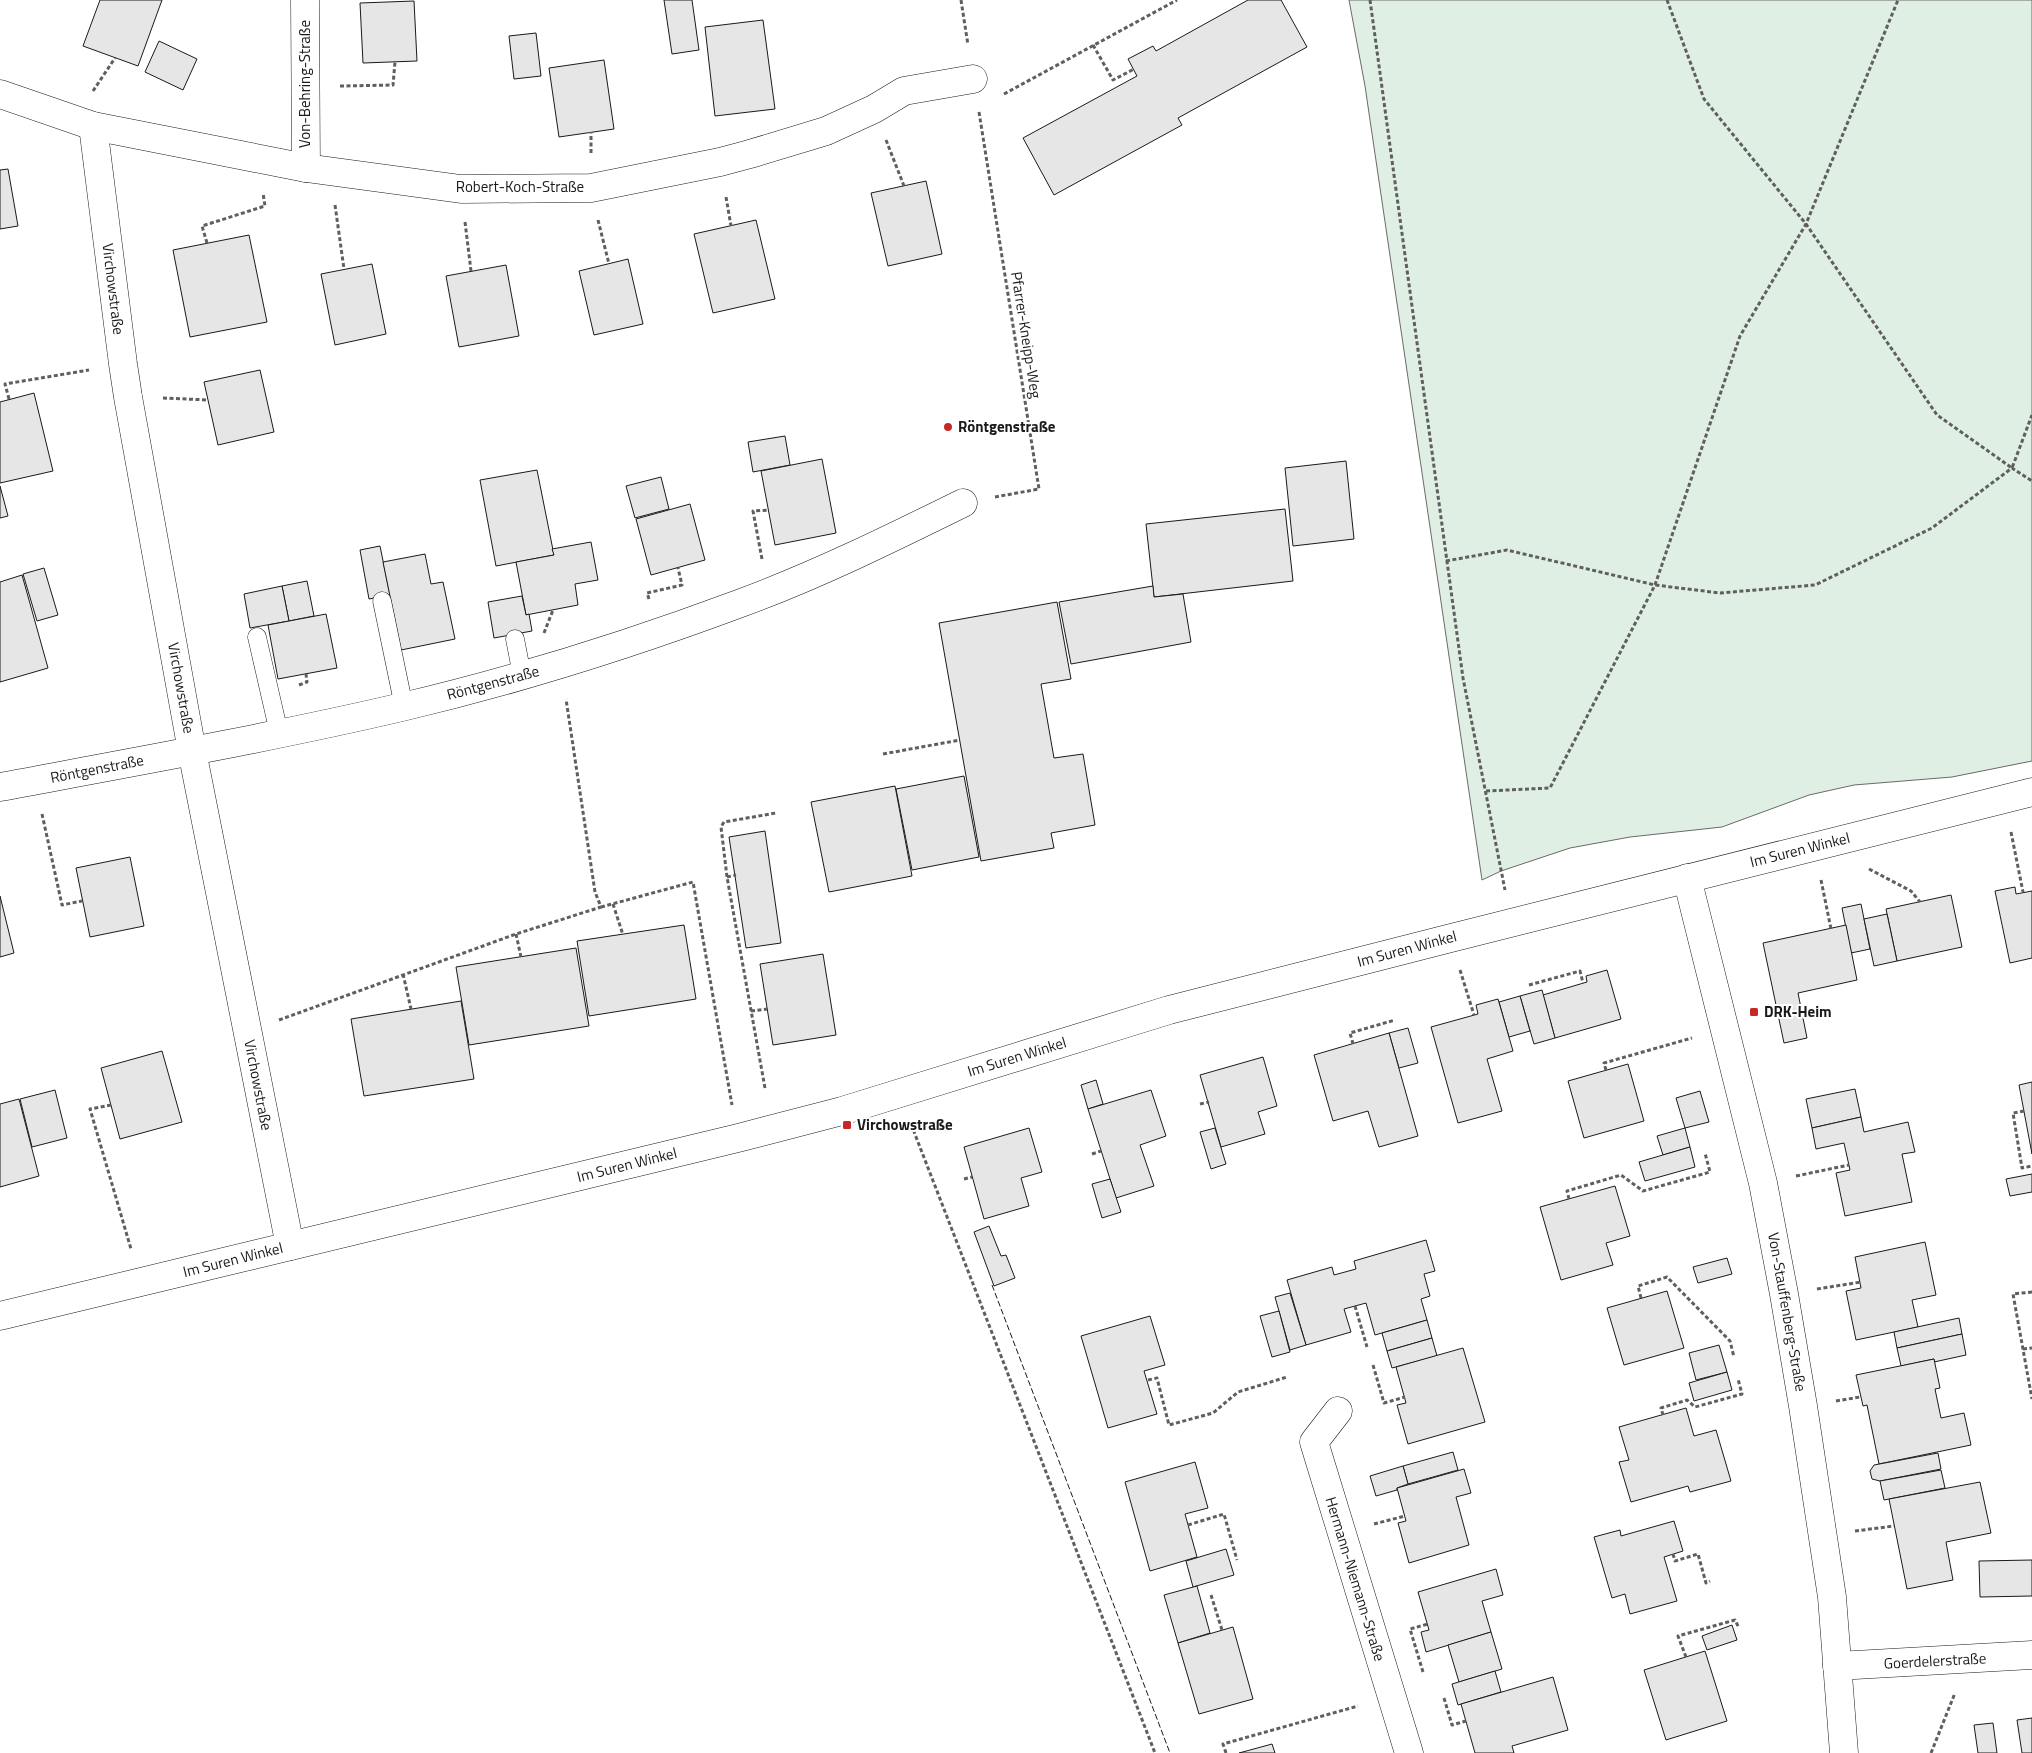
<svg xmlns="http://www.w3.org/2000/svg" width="2032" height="1753" viewBox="0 0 2032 1753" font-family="'Titillium Web',sans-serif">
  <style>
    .green { fill: #e0efe3; stroke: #6a6a6a }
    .building { fill: #e6e6e6; stroke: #1a1a1a }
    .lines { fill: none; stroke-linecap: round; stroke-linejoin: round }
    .service-casing { stroke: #1a1a1a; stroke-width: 19 }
    .minor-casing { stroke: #1a1a1a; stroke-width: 29 }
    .path { stroke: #5f5f5f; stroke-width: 3; stroke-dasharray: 4 2.5; stroke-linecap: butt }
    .service { stroke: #fff; stroke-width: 18 }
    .minor { stroke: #fff; stroke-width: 28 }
    .fence { stroke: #1a1a1a; stroke-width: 1; stroke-dasharray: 6 2.5; stroke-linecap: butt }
    .poi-dot { fill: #c62828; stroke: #fff; stroke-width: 2 }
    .labels { text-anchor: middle; stroke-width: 4; stroke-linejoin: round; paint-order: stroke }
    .street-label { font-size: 15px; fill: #1a1a1a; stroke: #fff }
    .poi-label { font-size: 15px; font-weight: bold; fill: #1a1a1a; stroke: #fff; text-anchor: start }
  </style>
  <rect width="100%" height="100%" fill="#fff"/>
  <path class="green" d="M1349,0H2032V761L1952,777L1854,785L1809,795L1722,827L1630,837L1570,848L1501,871L1482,880L1365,86Z"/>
  <g class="building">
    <path d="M100,0H162L138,66L83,46Z"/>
    <path d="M664,0H692L699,50L672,54Z"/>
    <path d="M1248,0H1281L1307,47L1178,118L1182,125L1054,195L1023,138L1137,76L1128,59L1153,46L1156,51Z"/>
    <path d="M414,1L417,61L363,63L360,3Z"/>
    <path d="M763,20L775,109L715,116L705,27Z"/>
    <path d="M536,33L541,76L514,79L509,36Z"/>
    <path d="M159,41L197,59L183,90L145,72Z"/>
    <path d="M604,60L614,129L559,137L549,68Z"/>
    <path d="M8,169L18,226L0,229V170Z"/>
    <path d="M926,181L942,254L888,266L871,193Z"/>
    <path d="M756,220L775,299L713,313L694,234Z"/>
    <path d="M249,235L267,322L190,337L173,250Z"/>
    <path d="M628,259L643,324L594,335L579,271Z"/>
    <path d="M372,264L386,334L335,345L321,274Z"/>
    <path d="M506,265L519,336L459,347L446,276Z"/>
    <path d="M260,370L274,432L218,445L204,382Z"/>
    <path d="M34,393L53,471L0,483V402Z"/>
    <path d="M785,436L790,465L753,472L748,442Z"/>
    <path d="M822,459L836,533L775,545L761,471Z"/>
    <path d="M1346,461L1354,539L1293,546L1285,468Z"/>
    <path d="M537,470L554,555L496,566L480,480Z"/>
    <path d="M661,477L669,509L635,518L626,486Z"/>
    <path d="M0,486L8,516L0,518Z"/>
    <path d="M690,504L705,560L651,575L636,519Z"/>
    <path d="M1285,509L1293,581L1154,597L1146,524Z"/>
    <path d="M591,542L598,580L575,584L578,605L526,615L516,562L554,555L552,549Z"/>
    <path d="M380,546L390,595L369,599L360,550Z"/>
    <path d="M425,554L431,584L443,582L455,639L401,650L383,562Z"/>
    <path d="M44,568L58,615L37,621L23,574Z"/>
    <path d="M22,575L48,668L0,682V582Z"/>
    <path d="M307,581L314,616L289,621L282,586Z"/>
    <path d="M282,586L289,621L250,628L244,594Z"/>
    <path d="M1153,586L1154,597L1183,594L1191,642L1071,664L1059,602Z"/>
    <path d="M522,596L526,615L529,614L532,631L494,638L488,602Z"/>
    <path d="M1057,602L1071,679L1041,684L1054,758L1083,754L1095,825L1051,833L1054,848L981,861L939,623Z"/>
    <path d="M326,614L337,668L278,679L268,625Z"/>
    <path d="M964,776L979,857L912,870L896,789Z"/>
    <path d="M895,786L912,876L829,892L811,802Z"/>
    <path d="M765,831L781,943L746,948L729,837Z"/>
    <path d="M130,857L144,926L90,937L76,868Z"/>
    <path d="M2015,887L2016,894L2032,891V958L2010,963L1995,891Z"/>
    <path d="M1951,895L1962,947L1897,961L1886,909Z"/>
    <path d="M0,896L14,953L0,957Z"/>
    <path d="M1861,904L1870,949L1851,953L1842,908Z"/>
    <path d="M1887,914L1897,961L1874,966L1864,919Z"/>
    <path d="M684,925L696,999L589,1016L577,941Z"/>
    <path d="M1846,925L1857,980L1798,993L1807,1038L1784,1043L1763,943Z"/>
    <path d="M576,948L589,1026L469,1045L456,967Z"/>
    <path d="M823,954L836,1035L773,1045L760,964Z"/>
    <path d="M1607,970L1621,1019L1555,1038L1543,995L1587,982L1586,976Z"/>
    <path d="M1542,990L1555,1038L1534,1044L1520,996Z"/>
    <path d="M1520,996L1530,1031L1509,1037L1499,1002Z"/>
    <path d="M1498,999L1513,1051L1487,1059L1502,1111L1458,1123L1431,1027L1478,1014L1476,1005Z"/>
    <path d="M461,1001L474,1079L364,1096L351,1019Z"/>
    <path d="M1408,1028L1418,1063L1399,1068L1389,1033Z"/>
    <path d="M1389,1033L1418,1136L1379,1147L1368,1111L1333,1121L1314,1055Z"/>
    <path d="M162,1051L182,1122L120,1139L101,1068Z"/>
    <path d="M1263,1057L1277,1106L1258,1112L1265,1134L1221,1147L1200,1075Z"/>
    <path d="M1628,1064L1644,1121L1584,1138L1568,1081Z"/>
    <path d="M1096,1080L1103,1104L1088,1109L1081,1085Z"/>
    <path d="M2032,1082V1154L2019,1085Z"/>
    <path d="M1855,1089L1861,1117L1812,1128L1806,1099Z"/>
    <path d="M55,1090L67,1138L32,1147L20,1099Z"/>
    <path d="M1151,1090L1166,1136L1140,1145L1154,1186L1116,1198L1088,1109Z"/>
    <path d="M1700,1091L1709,1122L1685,1128L1676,1098Z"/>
    <path d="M19,1099L39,1176L0,1187V1104Z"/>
    <path d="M1861,1117L1864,1132L1908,1122L1915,1152L1902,1154L1912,1202L1845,1216L1836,1173L1850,1170L1844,1143L1816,1149L1812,1128Z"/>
    <path d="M1029,1128L1042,1172L1021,1178L1029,1206L984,1219L964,1147Z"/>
    <path d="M1215,1128L1226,1164L1211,1169L1200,1132Z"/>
    <path d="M1685,1128L1690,1147L1663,1155L1657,1136Z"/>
    <path d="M1690,1147L1695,1167L1645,1181L1639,1162Z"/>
    <path d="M2032,1174V1192L2010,1196L2006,1179Z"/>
    <path d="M1110,1179L1121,1212L1102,1218L1092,1184Z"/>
    <path d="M1615,1186L1630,1236L1606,1243L1613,1265L1561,1280L1540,1207Z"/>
    <path d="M989,1226L1001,1256L1006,1255L1015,1278L994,1286L974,1232Z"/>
    <path d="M1426,1240L1435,1271L1424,1274L1430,1296L1421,1299L1427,1320L1375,1335L1366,1303L1344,1309L1351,1332L1306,1345L1287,1280L1332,1267L1334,1275L1356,1269L1354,1261Z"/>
    <path d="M1925,1242L1936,1295L1912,1300L1918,1327L1856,1340L1846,1291L1861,1288L1855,1257Z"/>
    <path d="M1727,1258L1732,1274L1698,1283L1693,1267Z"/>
    <path d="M1667,1291L1684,1348L1624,1365L1607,1308Z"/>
    <path d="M1290,1293L1306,1345L1290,1350L1275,1297Z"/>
    <path d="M1279,1311L1290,1352L1272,1357L1260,1316Z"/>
    <path d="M1150,1316L1165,1365L1144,1371L1157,1414L1108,1428L1081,1336Z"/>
    <path d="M1959,1318L1962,1334L1897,1348L1894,1332Z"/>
    <path d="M1427,1320L1432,1338L1387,1351L1382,1333Z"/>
    <path d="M1962,1334L1966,1355L1934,1362V1359L1901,1366L1897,1348Z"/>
    <path d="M1432,1338L1437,1356L1392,1368L1387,1351Z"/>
    <path d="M1719,1345L1727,1372L1696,1380L1689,1353Z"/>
    <path d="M1463,1348L1485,1422L1408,1444L1397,1405L1406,1403L1396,1367Z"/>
    <path d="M1934,1359L1940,1388L1935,1389L1941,1418L1964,1413L1971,1445L1879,1464L1867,1405L1863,1406L1856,1375Z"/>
    <path d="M1727,1372L1732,1390L1694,1401L1689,1383Z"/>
    <path d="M1686,1408L1694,1436L1716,1430L1731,1481L1690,1492L1688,1486L1631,1502L1619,1462L1629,1460L1619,1427Z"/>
    <path d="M1453,1452L1458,1470L1408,1484L1403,1466Z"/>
    <path d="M1938,1453L1941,1469L1880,1481L1872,1479L1870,1471L1874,1465Z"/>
    <path d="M1195,1462L1208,1508L1185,1514L1197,1557L1150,1571L1125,1482Z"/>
    <path d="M1403,1466L1408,1484L1397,1488V1490L1376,1496L1370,1476Z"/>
    <path d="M1464,1469L1471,1493L1456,1497L1469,1545L1409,1563L1398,1523L1406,1521L1397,1488Z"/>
    <path d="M1941,1470L1945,1488L1884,1500L1880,1481Z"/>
    <path d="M1980,1482L1991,1533L1946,1542L1953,1580L1907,1589L1889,1499Z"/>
    <path d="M1674,1521L1683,1551L1664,1557L1677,1601L1630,1614L1625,1594L1612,1598L1594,1537L1620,1530L1621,1536Z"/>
    <path d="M1226,1549L1234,1575L1193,1587L1186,1561Z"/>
    <path d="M2032,1560V1596L1980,1597L1979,1561Z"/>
    <path d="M1496,1569L1503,1595L1482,1601L1491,1632L1426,1652L1421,1632L1429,1630L1418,1592Z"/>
    <path d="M1197,1586L1210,1633L1178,1643L1164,1595Z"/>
    <path d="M1732,1625L1737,1640L1707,1650L1702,1636Z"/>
    <path d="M1233,1627L1253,1699L1199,1714L1178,1643Z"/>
    <path d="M1491,1632L1502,1669L1459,1682L1448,1645Z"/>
    <path d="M1705,1651L1727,1721L1666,1740L1644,1670Z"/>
    <path d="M1495,1671L1501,1692L1458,1705L1452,1684Z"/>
    <path d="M1553,1677L1568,1730L1512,1746L1514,1753H1475L1461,1704Z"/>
    <path d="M2032,1718V1753H2022L2017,1720Z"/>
    <path d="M1993,1723L1997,1753H1978L1974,1725Z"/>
    <path d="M1272,1744L1275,1753H1239Z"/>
  </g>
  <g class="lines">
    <g class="service-casing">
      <g id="service">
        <path d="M382,601L404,707"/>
        <path d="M257,637L279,733"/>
        <path d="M515,639L522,675"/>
      </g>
    </g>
    <g class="minor-casing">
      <g id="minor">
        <path d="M305,0L306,168"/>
        <path d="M0,94L93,126L306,168L461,189L591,188L720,162L750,154L826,131L874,109L904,91L973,79"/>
        <path d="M93,126L123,364L128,397L192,751L290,1246"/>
        <path d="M0,787C134,762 269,738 402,707C517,680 631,644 741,603C817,575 890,539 963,503"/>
        <path d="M1687,878L1763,1183L1784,1294L1803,1406L1832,1597L1844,1753"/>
        <path d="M0,1316L738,1138L842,1111L1169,1010L1451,938L2032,792"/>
        <path d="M1338,1411L1314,1442L1409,1753"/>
        <path d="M1837,1666L2032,1655"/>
      </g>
    </g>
    <g class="path">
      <path d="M961,0L968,45"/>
      <path d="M1370,0L1463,678L1505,890"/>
      <path d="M1667,0L1704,99L1806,224L1937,415L2012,468L2032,415"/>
      <path d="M1093,45L1113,80L1134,69"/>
      <path d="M340,86L393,85L395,62"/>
      <path d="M93,91L115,58"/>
      <path d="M1004,94L1177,0"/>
      <path d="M979,112L1039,489L995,497"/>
      <path d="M886,140L904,186"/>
      <path d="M591,153V132"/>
      <path d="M726,197L731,226"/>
      <path d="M335,205L344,269"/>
      <path d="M598,220L609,264"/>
      <path d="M465,222L471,271"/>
      <path d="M207,243L202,226L265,206L263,193"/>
      <path d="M163,398L208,400"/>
      <path d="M9,399L5,384L89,370"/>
      <path d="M762,559L753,511L769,510"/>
      <path d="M1446,561L1507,550L1655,585L1720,593L1815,585L1932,528L2012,468L2032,481"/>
      <path d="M649,599L647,593L682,585L678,568"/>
      <path d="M544,633L553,610"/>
      <path d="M299,685L307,682L306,674"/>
      <path d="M883,754L960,740"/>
      <path d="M1486,791L1550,788L1655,585L1740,336L1806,224L1898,0"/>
      <path d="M42,814L62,905L82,901"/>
      <path d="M2011,832L2023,892"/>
      <path d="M1869,869L1911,891L1920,902"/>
      <path d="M727,877L736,875"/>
      <path d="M1821,880L1831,929"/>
      <path d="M613,904L623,935"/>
      <path d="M601,907L693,882L732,1105"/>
      <path d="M516,934L521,957"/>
      <path d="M1460,970L1474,1015"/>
      <path d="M403,974L411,1009"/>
      <path d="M1529,985L1580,971L1583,983"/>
      <path d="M751,1011L767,1009"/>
      <path d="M279,1020L516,934L601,907L595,892L566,699"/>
      <path d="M1353,1044L1350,1033L1395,1020"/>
      <path d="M1606,1070L1604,1063L1692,1038"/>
      <path d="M765,1088L727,877L721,827L724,822L776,813"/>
      <path d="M1200,1104L1209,1102"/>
      <path d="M111,1105L90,1109L131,1249"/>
      <path d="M2024,1111L2013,1113L2022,1168L2032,1166"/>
      <path d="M911,1124L1155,1753"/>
      <path d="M1092,1154L1101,1151"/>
      <path d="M1796,1176L1849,1165"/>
      <path d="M964,1179L972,1177"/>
      <path d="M1569,1199L1567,1191L1621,1175L1643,1191L1710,1172L1705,1153"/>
      <path d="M1817,1289L1861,1282"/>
      <path d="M2032,1292L2013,1294L2032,1399"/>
      <path d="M1641,1298L1638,1286L1667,1277L1730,1341L1734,1357"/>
      <path d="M1355,1306L1367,1347"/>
      <path d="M2023,1349L2032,1348"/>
      <path d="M1373,1365L1384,1403L1405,1397"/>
      <path d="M1148,1380L1157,1378L1169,1425L1213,1413L1238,1392L1287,1377"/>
      <path d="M1836,1401L1860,1397"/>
      <path d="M1663,1415L1661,1408L1687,1400L1695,1407L1742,1394L1738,1379"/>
      <path d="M1374,1524L1405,1516"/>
      <path d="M1188,1525L1224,1514L1237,1560"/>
      <path d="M1855,1531L1894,1526"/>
      <path d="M1673,1554L1675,1561L1698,1554L1706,1583L1710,1581"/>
      <path d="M1211,1595L1222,1630"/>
      <path d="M1686,1657L1678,1636L1735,1620L1739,1628"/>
      <path d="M1423,1672L1410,1629L1428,1624"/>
      <path d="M1444,1698L1452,1725L1466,1721"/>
      <path d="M1226,1753L1223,1744L1358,1706"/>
      <path d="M1931,1753L1955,1693"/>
    </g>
    <use href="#service" class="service"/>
    <use href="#minor" class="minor"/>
    <path class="fence" d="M992,1285L1170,1753"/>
  </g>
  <g class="poi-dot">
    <circle cx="948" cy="427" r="5"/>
    <rect x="1749" y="1007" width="10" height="10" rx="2.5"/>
    <rect x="842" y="1120" width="10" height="10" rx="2.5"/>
  </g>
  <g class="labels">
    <g class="street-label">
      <text transform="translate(305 84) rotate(-90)" y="5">Von-Behring-Straße</text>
      <text x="520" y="192">Robert-Koch-Straße</text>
      <text transform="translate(113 289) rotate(83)" y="5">Virchowstraße</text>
      <text transform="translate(1026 335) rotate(81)" y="5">Pfarrer-Kneipp-Weg</text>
      <text transform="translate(493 683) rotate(-15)" y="5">Röntgenstraße</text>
      <text transform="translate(181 688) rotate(80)" y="5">Virchowstraße</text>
      <text transform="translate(97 769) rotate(-11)" y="5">Röntgenstraße</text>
      <text transform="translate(1800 850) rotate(-14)" y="5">Im Suren Winkel</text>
      <text transform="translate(1407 949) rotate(-15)" y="5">Im Suren Winkel</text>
      <text transform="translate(1017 1057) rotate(-17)" y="5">Im Suren Winkel</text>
      <text transform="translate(258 1085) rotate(79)" y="5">Virchowstraße</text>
      <text transform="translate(627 1165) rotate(-14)" y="5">Im Suren Winkel</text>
      <text transform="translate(233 1260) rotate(-14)" y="5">Im Suren Winkel</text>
      <text transform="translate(1787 1312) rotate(80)" y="5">Von-Stauffenberg-Straße</text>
      <text transform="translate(1355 1579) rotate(73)" y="5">Hermann-Niemann-Straße</text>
      <text transform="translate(1935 1661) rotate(-3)" y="5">Goerdelerstraße</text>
    </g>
    <g class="poi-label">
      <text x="958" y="432">Röntgenstraße</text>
      <text x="1764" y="1017">DRK-Heim</text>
      <text x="857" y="1130">Virchowstraße</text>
    </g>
  </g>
</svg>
